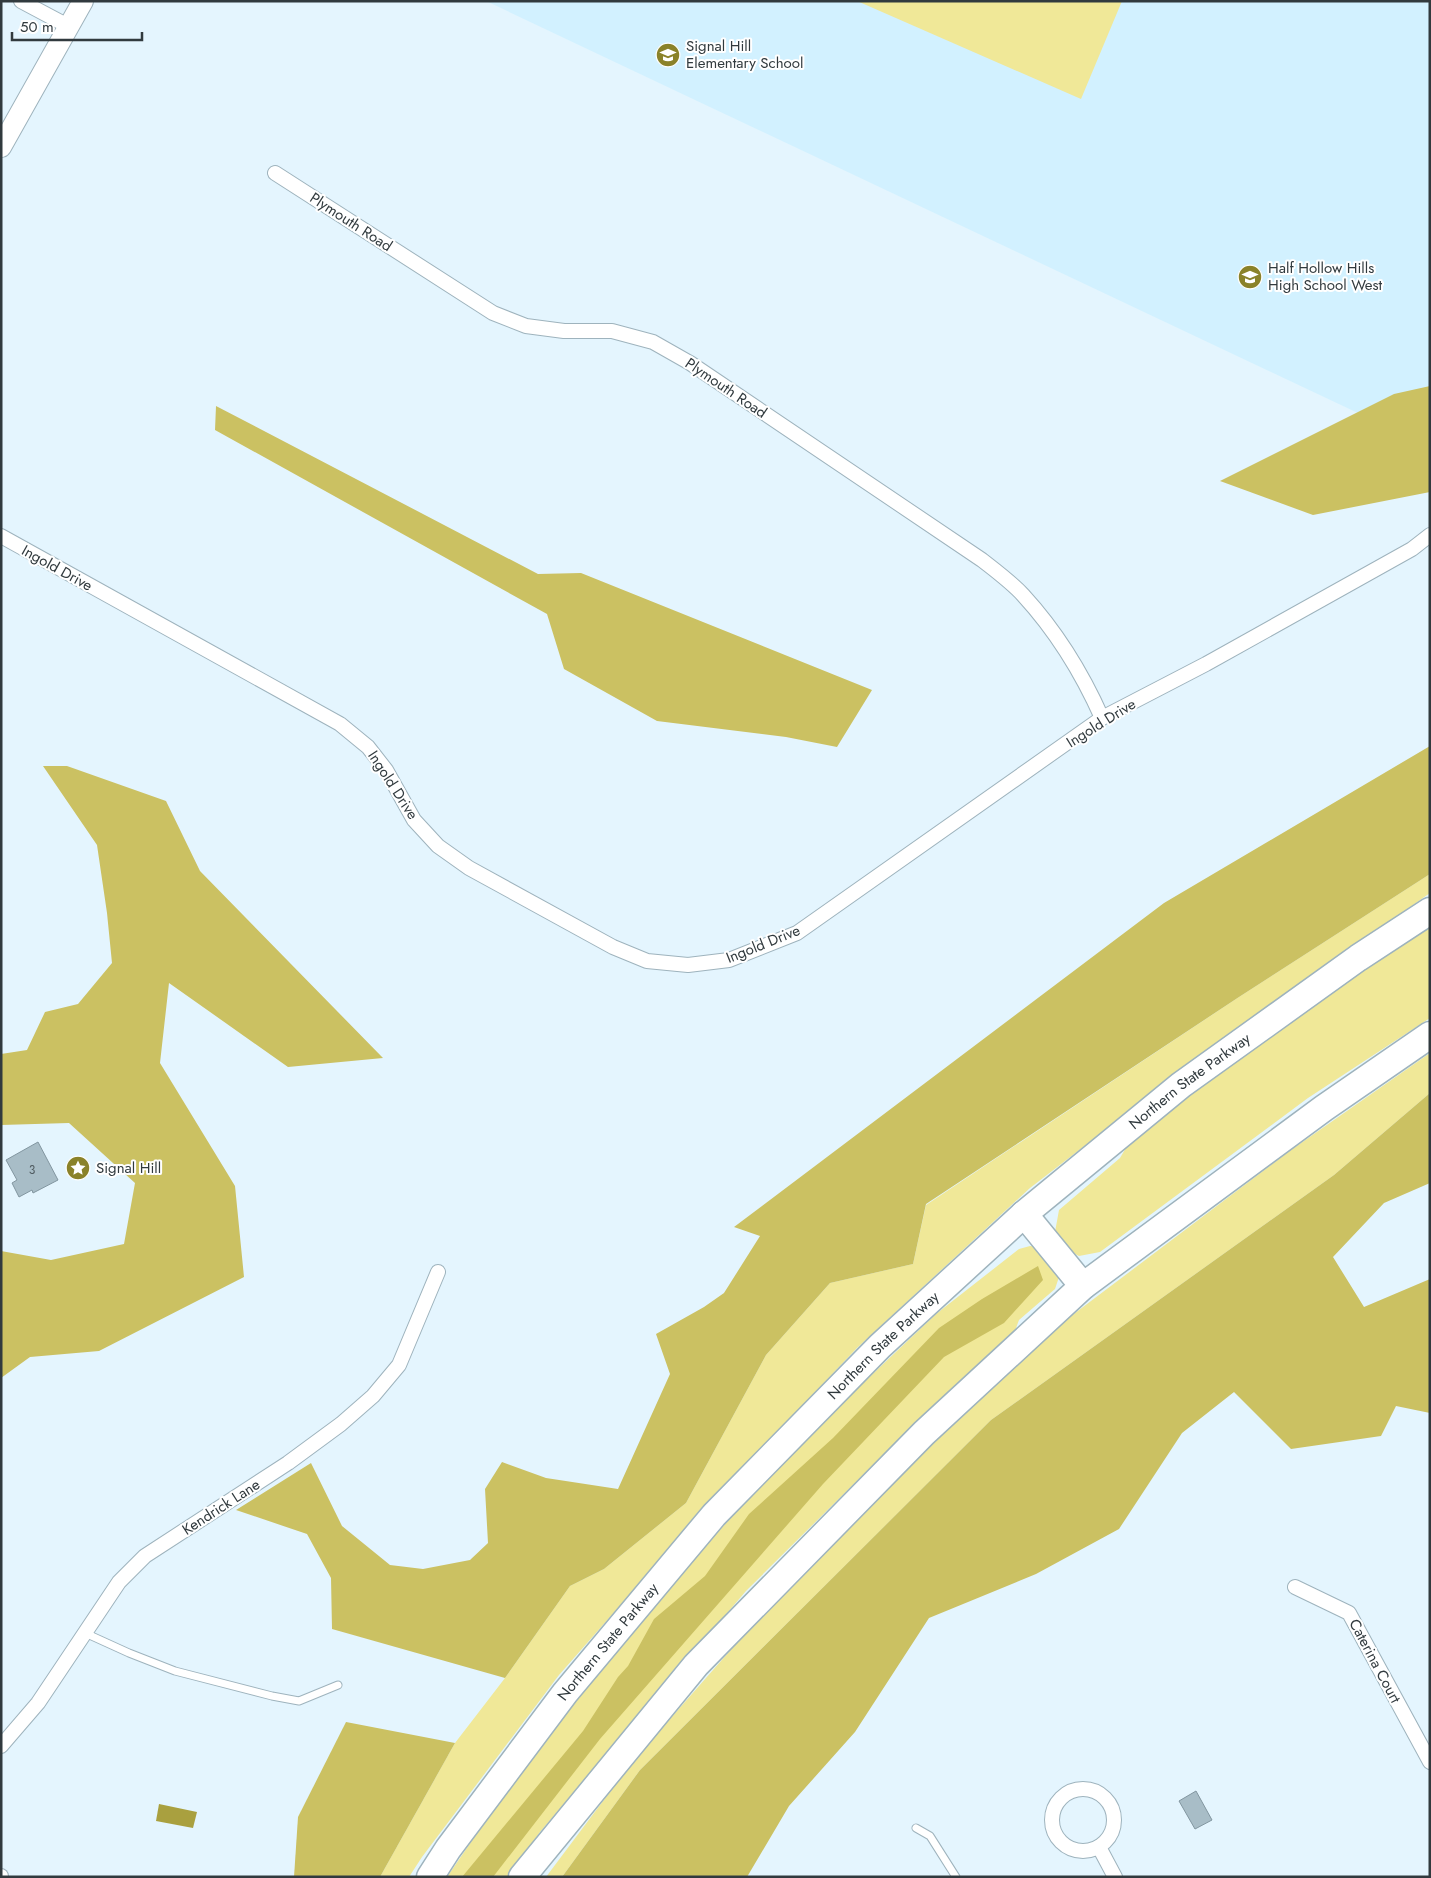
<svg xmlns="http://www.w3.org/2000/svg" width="1431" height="1878" viewBox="0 0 1431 1878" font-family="Jost,sans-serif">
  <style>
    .built { fill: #d2f1ff }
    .green { fill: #f0e898 }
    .forest { fill: #cbc162 }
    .water { fill: #a9a03f }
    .building { fill: #a8bdc7; stroke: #8296a0 }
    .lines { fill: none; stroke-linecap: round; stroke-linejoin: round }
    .lane-casing { stroke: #9eb3bd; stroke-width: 9 }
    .street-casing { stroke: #9eb3bd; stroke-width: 16 }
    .secondary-casing { stroke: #9eb3bd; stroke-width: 22 }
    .highway-casing { stroke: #9eb3bd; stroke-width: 29 }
    .lane { stroke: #fff; stroke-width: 7 }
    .street { stroke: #fff; stroke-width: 14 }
    .secondary { stroke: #fff; stroke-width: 20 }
    .highway { stroke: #fff; stroke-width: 26 }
    .labels { text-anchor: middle; stroke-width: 4; stroke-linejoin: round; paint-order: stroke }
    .number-label { font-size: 12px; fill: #4f5b60 }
    .poi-label { font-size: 15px; fill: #313a3e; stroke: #fff; text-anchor: start }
    .street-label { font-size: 15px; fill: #313a3e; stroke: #fff }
  </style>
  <rect width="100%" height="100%" fill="#e4f5fe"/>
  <path class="built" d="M486,1H1430V447L712,108Z"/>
  <g class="green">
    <path d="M857,1H1122L1081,99Z"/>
    <path d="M1430,874V893L1227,1036L1030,1188L857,1348L712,1501L559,1675L422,1857L409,1877H380L455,1743L505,1678L570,1586L604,1569L686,1503L766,1355L830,1283L913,1264L926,1205L1239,997Z"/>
    <path d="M1430,926V1018L1308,1098L1100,1252L1079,1256L1063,1248L1055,1232L1059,1210L1120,1158L1134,1134L1333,983Z"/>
    <path d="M1430,1053V1093L1334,1175L991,1420L640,1770L562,1877H546L633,1761L807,1563L1038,1341L1291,1150Z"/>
    <path d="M1030,1246L1041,1247L1059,1277L1055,1289L1019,1320L1013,1336L884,1454L746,1591L540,1832L509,1877H447L525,1763L673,1582L787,1455L936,1314L1019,1249Z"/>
  </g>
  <g class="forest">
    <path d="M1430,386V492L1313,515L1220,481L1394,394Z"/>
    <path d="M216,406L538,574L581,573L872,690L837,747L786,737L657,721L564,669L547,614L215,430Z"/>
    <path d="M1430,746V874L1239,997L926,1204L913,1264L830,1283L766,1355L686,1503L604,1569L570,1586L505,1678L332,1629L331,1578L307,1534L236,1510L311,1463L342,1526L390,1565L423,1569L470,1560L488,1543L485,1489L502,1462L546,1478L618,1489L670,1374L656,1334L704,1307L724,1293L760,1236L734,1227L1164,903Z"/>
    <path d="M43,766H67L166,801L200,871L383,1058L288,1067L169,983L160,1063L235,1186L244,1277L99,1351L30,1357L1,1378V1251L51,1260L124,1244L135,1183L69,1123L1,1125V1054L27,1050L45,1012L78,1004L112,963L107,913L97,845Z"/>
    <path d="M1430,1093V1183L1384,1203L1333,1257L1364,1307L1430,1279V1413L1396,1406L1381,1436L1291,1449L1234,1392L1182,1433L1119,1529L1036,1574L929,1618L855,1732L789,1806L747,1877H562L640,1770L991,1420L1334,1175Z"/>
    <path d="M1038,1266L1043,1280L1004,1323L944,1357L823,1484L600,1739L493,1877H462L583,1731L618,1677L628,1666L654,1619L705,1576L749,1514L833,1438L939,1328L982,1299Z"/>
    <path d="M346,1722L455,1743L380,1877H294L298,1817Z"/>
  </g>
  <path class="water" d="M159,1804L197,1812L193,1828L156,1821Z"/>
  <g class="building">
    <path d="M38,1142L58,1180L33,1193L32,1190L19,1197L12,1183L17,1180L6,1160Z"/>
    <path d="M1196,1791L1212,1820L1195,1829L1179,1801Z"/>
  </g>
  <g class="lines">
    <g class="lane-casing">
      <g id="lane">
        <path d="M85,1633L129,1653L175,1671L272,1696L299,1701L338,1685"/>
        <path d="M916,1828L930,1836L956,1877"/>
      </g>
    </g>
    <g class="street-casing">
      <g id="street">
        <path d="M21,1L68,26"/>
        <path d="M275,173L493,313L526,326L564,331H612L653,342L690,363L982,560C996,571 1011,582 1023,595C1057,632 1082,673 1102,718"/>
        <path d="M1,536L340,724L368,747L386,770L414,820L438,846L469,868L613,947L647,961L688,965L729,960L797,933L1102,718L1206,664L1412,549L1430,535"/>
        <path d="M1295,1587L1349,1613L1430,1762"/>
        <path d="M1,1746L38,1703L119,1582L145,1556L288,1463L341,1424L373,1396L399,1365L438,1272"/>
        <circle cx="1083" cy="1820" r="31"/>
        <path d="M1099,1847L1115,1877"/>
        <path d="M1,1876V1877"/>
      </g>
    </g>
    <g class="secondary-casing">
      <path id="secondary" d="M1,147L83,1"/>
    </g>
    <g class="highway-casing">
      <g id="highway">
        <path d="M1024,1214L1083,1286"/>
        <path id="s1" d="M430,1877L448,1849L565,1693L714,1515L880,1346L1024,1214L1181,1085L1358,958L1430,911"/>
        <path d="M522,1877L696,1665L924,1433L1083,1286L1324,1108L1430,1035"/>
      </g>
    </g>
    <use href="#lane" class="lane"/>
    <use href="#street" class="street"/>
    <use href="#secondary" class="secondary"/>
    <use href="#highway" class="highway"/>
  </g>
  <defs>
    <g id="school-disc" transform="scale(1.25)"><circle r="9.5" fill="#8a8229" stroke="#fff"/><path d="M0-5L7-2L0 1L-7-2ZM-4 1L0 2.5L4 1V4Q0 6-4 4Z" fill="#fff"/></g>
    <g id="sight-disc" transform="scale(1.25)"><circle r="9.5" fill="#8a8229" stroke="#fff"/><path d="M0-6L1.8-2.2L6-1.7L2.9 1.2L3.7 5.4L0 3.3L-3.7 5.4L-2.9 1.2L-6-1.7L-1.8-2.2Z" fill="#fff"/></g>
  </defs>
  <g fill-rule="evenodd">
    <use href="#school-disc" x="668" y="55"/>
    <use href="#school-disc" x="1250" y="277"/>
    <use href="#sight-disc" x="78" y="1168"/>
  </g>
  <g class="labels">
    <g class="number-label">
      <text x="32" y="1174">3</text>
    </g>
    <g class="poi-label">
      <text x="686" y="51">Signal Hill<tspan x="686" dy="17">Elementary School</tspan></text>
      <text x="1268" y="273">Half Hollow Hills<tspan x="1268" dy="17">High School West</tspan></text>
      <text x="96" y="1173">Signal Hill</text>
    </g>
    <g class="street-label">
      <text transform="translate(351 222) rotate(33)" y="5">Plymouth Road</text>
      <text transform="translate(726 388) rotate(34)" y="5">Plymouth Road</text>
      <text transform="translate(57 568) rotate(29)" y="5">Ingold Drive</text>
      <text transform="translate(1101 723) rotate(-32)" y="5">Ingold Drive</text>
      <text transform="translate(393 785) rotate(57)" y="5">Ingold Drive</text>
      <text transform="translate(763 944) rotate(-22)" y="5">Ingold Drive</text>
      <text dy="5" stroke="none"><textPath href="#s1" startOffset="1105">Northern State Parkway</textPath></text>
      <text dy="5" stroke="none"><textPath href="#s1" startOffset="700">Northern State Parkway</textPath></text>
      <text transform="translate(221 1507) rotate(-33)" y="5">Kendrick Lane</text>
      <text dy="5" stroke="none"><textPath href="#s1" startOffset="295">Northern State Parkway</textPath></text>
      <text transform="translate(1375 1661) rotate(62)" y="5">Caterina Court</text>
    </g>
  </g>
  <rect width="1431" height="1878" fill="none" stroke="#313a3e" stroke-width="5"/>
  <path d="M12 32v8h130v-8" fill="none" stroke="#313a3e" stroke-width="2.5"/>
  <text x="20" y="32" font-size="15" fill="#313a3e" stroke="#ffffff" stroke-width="4" paint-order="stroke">50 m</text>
</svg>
